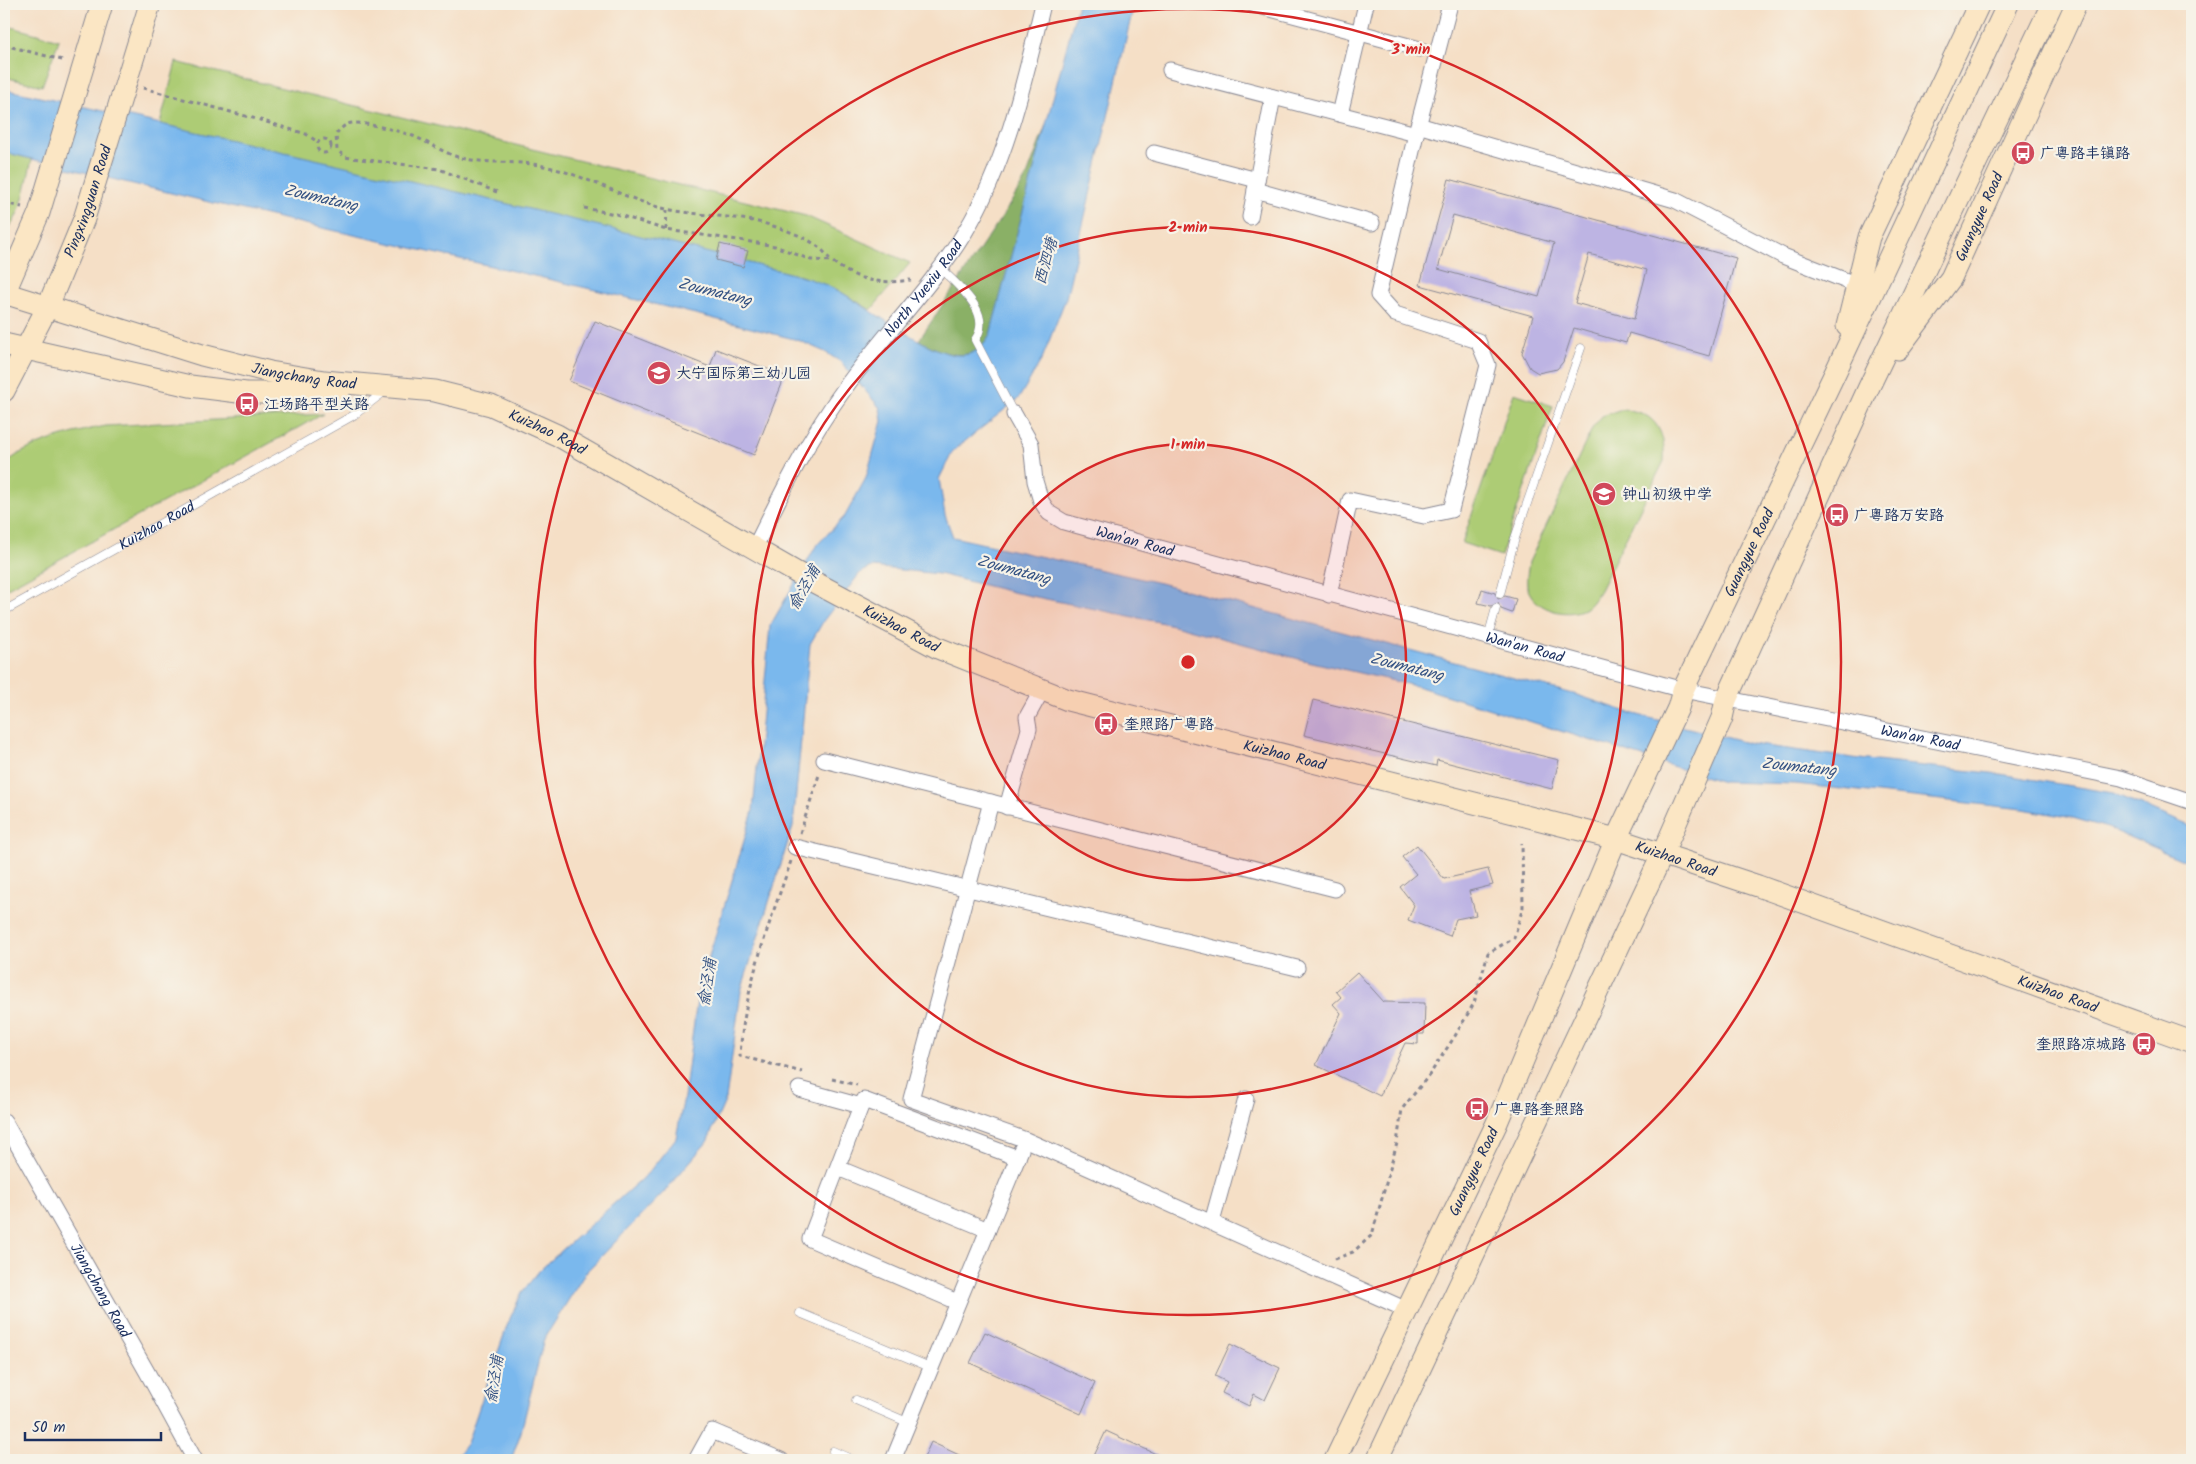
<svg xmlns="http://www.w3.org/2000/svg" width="2196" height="1464" viewBox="0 0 2196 1464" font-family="Kalam,'LXGW WenKai TC',sans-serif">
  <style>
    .green { fill: #adcc74; stroke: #647e69 }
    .forest { fill: #8ab066; stroke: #527062 }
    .water { fill: #7ab8ed; stroke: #4a74a6 }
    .building { fill: #bdb4e3; fill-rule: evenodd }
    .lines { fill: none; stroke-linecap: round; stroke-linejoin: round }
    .lane-casing { stroke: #888792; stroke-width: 9 }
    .street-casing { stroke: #888792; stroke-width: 17 }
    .secondary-casing { stroke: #888792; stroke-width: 23 }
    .path { stroke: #888792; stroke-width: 3; stroke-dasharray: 4 4; stroke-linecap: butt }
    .lane { stroke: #fff; stroke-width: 8 }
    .street { stroke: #fff; stroke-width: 15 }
    .secondary { stroke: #fbe6c4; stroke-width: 21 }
    .ring { fill: none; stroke: #d62828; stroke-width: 2.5 }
    .labels { text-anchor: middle; stroke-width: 4.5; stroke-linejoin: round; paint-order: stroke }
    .poi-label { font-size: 15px; fill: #1b2f5e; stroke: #f7f3e8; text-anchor: start }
    .street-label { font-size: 15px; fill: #1b2f5e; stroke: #f7f3e8 }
    .water-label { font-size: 16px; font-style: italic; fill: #335182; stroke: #f7f3e8 }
    .centre { fill: #d62828; stroke: #f7f3e8; stroke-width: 2.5 }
    .ring-label { font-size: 15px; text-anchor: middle; font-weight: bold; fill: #d62828; stroke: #f7f3e8; stroke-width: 4.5; stroke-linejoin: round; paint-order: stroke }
  </style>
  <rect width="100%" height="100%" fill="#f7f3e8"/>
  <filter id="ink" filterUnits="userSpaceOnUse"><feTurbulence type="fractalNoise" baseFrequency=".02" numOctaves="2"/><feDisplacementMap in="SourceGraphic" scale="10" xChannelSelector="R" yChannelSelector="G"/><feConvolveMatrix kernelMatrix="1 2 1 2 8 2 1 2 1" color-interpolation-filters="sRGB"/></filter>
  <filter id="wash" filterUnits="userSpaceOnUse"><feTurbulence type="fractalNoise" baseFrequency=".0096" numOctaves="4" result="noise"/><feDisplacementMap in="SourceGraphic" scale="20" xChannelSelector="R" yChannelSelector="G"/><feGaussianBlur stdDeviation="1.12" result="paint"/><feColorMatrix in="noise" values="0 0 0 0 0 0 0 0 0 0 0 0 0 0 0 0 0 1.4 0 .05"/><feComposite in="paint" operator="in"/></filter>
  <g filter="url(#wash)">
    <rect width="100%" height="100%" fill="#f5dfc6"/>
    <g class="green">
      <path d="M4,25L59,40L42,86L4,77Z"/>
      <path d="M176,62L806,216L910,263L871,310L836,289L801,276L487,199L160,124Z"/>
      <path d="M4,152L32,159C27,179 22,220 4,232Z"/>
      <path d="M1514,393L1553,406L1501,556L1462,543Z"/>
      <path d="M1619,410C1653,409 1666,429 1664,461L1600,590C1596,596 1590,607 1582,610C1563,618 1532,608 1527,586C1526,577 1528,570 1529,562L1593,427L1602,416Z"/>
      <path d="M323,414L4,590V466C22,444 79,431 106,426Z"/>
    </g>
    <path class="forest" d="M1047,122L990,335C975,366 942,355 919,340L1005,212L1027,176Z"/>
    <path class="water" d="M1078,4H1134L1066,298L1042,359L1019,398L953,451L939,479L945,515L953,537L1160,583L1577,695L1630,713L1751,744L1867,760L2000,774L2113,793L2192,827V864L2108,828L2073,818L2023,809L1796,784L1723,782L1420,687L1299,659L1178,626L1012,592L939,574L872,567L860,573L824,620L810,644L793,826L741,991L726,1099L707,1142L664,1192L586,1272L544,1339L521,1432L511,1460H454L467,1443L508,1323L522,1292L540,1270L648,1173L676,1138L684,1097L698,993L753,811L770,626L816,546L845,516L866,478L882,421L880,408L841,362L825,352L798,340C535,271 267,220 4,152V89C265,147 526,206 785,272C803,277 822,282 839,291C865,306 931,354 957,355C973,356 983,348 990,335Z"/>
    <g id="blocks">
      <g class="building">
        <path d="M1449,179L1736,258L1709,356L1629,333L1626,343L1574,328L1563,362L1557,369L1538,373L1530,368L1522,353L1533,316L1420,285ZM1453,215L1554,243L1539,297L1438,269ZM1589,254L1647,270L1634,319L1575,303Z"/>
        <path d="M720,244L748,251L743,267L716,260Z"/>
        <path d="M595,321L710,367L716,349L785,376L754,455L569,381Z"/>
        <path d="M1482,589L1495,593L1498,599L1505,596L1516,599L1512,613L1501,609L1498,603L1491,606L1478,603Z"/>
        <path d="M1313,700L1559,760L1552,789L1437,760L1436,766L1304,735Z"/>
        <path d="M1417,845L1444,879L1488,869L1493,885L1469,891L1476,915L1456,919L1450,936L1408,920L1414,905L1400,887L1416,874L1402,857Z"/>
        <path d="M1357,972L1384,1002L1425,1003L1424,1034H1418V1044L1405,1043L1380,1096L1316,1065L1341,1013L1333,1004L1341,997L1336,991Z"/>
        <path d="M985,1332L1095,1383L1081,1414L970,1363Z"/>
        <path d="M1230,1344L1280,1368L1265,1400L1254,1394L1249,1406L1222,1393L1227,1382L1215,1376Z"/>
        <path d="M1106,1431L1169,1460H1092Z"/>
        <path d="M931,1442L970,1460H923Z"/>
      </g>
    </g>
  </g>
  <g filter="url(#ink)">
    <use href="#blocks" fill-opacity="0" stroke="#888792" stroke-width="1"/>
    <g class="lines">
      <g class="lane-casing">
        <g id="lane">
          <path d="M940,268C958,286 994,313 975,340L1014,414"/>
          <path d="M1500,594L1515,538L1581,348"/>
          <path id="s1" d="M4,611L354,415L385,391"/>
          <path d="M1488,637L1496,608"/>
          <path d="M800,1313L930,1367"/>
          <path d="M856,1400L907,1422"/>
          <path d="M833,1451L853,1460"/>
        </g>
      </g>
      <g class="street-casing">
        <g id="street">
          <path d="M1252,4L1420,49"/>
          <path d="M1170,70L1416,134"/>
          <path d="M1340,114L1366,4"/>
          <path d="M1418,125L1675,200L1783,256L1857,285"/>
          <path d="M1154,153L1257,180"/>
          <path d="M1255,190L1372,223"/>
          <path d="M1250,217L1273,97"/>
          <path id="s2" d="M1014,414L1031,444L1035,481L1041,501L1049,513L1064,522L1683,690L2121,778L2192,802"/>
          <path id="s3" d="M754,549C781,494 809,437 845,388C883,335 931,288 965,232C1006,165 1025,79 1043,4"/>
          <path d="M1329,595L1350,500L1424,516L1451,510L1488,365L1478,341L1395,314L1378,295L1416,134L1450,4"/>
          <path d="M824,760L1335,889"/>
          <path d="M991,802L911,1099L1026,1140L1407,1310"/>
          <path d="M1007,807L1029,729L1027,717L1042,690"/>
          <path d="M795,847L1297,968"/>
          <path d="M799,1089L861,1106"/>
          <path id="s4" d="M4,1121L147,1372L195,1460"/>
          <path d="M838,1168L988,1230"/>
          <path d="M1212,1222L1246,1099"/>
          <path d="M957,1302L810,1239L861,1106L864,1100L1018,1158"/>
          <path d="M696,1460L712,1431L781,1460"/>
          <path d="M893,1460L1021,1150"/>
        </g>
      </g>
      <g class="secondary-casing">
        <g id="secondary">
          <path id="s5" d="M4,293L202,355L270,372L324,381L435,391L491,405L557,435L799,574L938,648L1068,700L1616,839L1758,886L2192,1042"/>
          <path d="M4,294L39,213L102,4"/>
          <path d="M1847,326L1869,237L1979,4"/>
          <path d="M4,344L190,386L246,393H339"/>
          <path id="s6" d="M1898,349L1951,278L2076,4"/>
          <path id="s7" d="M4,391L48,306L84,219L150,4"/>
          <path id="s8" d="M1335,1460L1496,1125L1616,839L1678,708L1683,690L1835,373L2008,4"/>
          <path d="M1377,1460L1662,855L1722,718L1726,700L1869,387L2052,4"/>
        </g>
      </g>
      <g class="path">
        <path d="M4,45L66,61"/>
        <path d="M143,88L260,120L306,134L318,142"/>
        <circle cx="324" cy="146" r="7"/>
        <path d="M497,192L439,169L345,157L337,150L336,134C341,128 346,123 354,123C369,123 399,131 413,136C428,142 442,152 458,157C482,164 507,161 532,164C576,170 616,195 658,207C696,217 735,214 773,226C789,231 806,237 820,248C825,252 828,258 833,262C858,282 881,284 911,280"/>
        <path d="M4,203L22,207"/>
        <path d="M584,208L616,214L666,230L745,241L775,246L811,260L832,261"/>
        <path d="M666,230L667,209"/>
        <path d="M800,833L819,775"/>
        <path d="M791,861C769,925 744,988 740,1056L802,1072"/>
        <path d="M832,1079L857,1085"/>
        <path d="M1335,1259L1353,1252L1372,1235L1397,1143L1402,1109L1430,1074L1455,1036L1474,1003L1488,953L1514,938L1523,907L1522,843"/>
      </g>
      <use href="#lane" class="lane"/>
      <use href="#street" class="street"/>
      <use href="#secondary" class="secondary"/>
    </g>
  </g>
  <circle cx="1188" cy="662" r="218" fill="#d62828" fill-opacity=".12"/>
  <g class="ring">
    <circle cx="1188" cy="662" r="218"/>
    <circle cx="1188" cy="662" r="435"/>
    <circle cx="1188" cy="662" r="653"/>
  </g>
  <defs>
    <g id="bus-disc" transform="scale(1.25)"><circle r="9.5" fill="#d1495b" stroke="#f7f3e8"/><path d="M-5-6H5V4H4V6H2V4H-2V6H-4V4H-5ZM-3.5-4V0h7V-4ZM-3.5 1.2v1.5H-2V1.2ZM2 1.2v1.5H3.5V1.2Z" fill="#fff"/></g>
    <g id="school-disc" transform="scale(1.25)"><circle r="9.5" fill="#d1495b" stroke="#f7f3e8"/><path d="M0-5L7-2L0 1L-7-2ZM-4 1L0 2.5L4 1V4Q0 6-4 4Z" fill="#fff"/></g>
  </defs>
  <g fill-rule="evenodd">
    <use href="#bus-disc" x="2023" y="153"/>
    <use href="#school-disc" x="659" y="373"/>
    <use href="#bus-disc" x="247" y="404"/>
    <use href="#school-disc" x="1604" y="494"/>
    <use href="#bus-disc" x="1837" y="515"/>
    <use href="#bus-disc" x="1106" y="724"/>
    <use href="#bus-disc" x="2144" y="1044"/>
    <use href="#bus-disc" x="1477" y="1109"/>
  </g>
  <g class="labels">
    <g class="poi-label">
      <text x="2040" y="158">广粤路丰镇路</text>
      <text x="676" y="378">大宁国际第三幼儿园</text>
      <text x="264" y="409">江场路平型关路</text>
      <text x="1622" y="499">钟山初级中学</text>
      <text x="1854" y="520">广粤路万安路</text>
      <text x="1124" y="729">奎照路广粤路</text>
      <text x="2126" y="1049" text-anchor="end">奎照路凉城路</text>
      <text x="1494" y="1114">广粤路奎照路</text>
    </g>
    <g class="street-label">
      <text dy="5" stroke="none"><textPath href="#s7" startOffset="208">Pingxingguan Road</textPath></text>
      <text dy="5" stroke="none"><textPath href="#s6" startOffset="156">Guangyue Road</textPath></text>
      <text dy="5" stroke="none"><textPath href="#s3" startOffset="312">North Yuexiu Road</textPath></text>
      <text dy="5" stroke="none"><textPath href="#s5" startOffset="312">Jiangchang Road</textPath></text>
      <text dy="5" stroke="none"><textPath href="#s5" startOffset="564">Kuizhao Road</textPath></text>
      <text dy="5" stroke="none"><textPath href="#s1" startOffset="175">Kuizhao Road</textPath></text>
      <text dy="5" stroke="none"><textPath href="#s2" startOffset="198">Wan'an Road</textPath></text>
      <text dy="5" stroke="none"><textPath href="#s8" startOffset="998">Guangyue Road</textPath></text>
      <text dy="5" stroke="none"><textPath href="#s5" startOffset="969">Kuizhao Road</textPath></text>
      <text dy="5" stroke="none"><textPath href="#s2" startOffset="602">Wan'an Road</textPath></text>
      <text dy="5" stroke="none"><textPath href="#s2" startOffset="1008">Wan'an Road</textPath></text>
      <text dy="5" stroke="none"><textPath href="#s5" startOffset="1374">Kuizhao Road</textPath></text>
      <text dy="5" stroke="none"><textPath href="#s5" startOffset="1779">Kuizhao Road</textPath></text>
      <text dy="5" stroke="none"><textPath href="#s5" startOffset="2184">Kuizhao Road</textPath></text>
      <text dy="5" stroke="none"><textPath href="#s8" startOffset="320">Guangyue Road</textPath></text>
      <text dy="5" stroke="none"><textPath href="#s4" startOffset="195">Jiangchang Road</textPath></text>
    </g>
    <g class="water-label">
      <text transform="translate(321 197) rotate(13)" y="6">Zoumatang</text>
      <text transform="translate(1045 261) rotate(-74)" y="6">西泗塘</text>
      <text transform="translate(715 291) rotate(14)" y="6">Zoumatang</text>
      <text transform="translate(1014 569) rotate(15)" y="6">Zoumatang</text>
      <text transform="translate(803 587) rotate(-60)" y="6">俞泾浦</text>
      <text transform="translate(1407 666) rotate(14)" y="6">Zoumatang</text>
      <text transform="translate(1799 766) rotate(6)" y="6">Zoumatang</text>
      <text transform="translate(706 982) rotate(-81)" y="6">俞泾浦</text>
      <text transform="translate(493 1379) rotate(-81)" y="6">俞泾浦</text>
    </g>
  </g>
  <circle cx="1188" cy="662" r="8" class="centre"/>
  <g class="ring-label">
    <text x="1411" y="54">3 min</text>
    <text x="1188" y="232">2 min</text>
    <text x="1188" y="449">1 min</text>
  </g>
  <rect width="2196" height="1464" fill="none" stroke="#f7f3e8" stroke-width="20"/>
  <path d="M25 1432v8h136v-8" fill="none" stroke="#1b2f5e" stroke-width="2.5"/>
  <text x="32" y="1432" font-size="15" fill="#1b2f5e" stroke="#f7f3e8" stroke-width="4" paint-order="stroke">50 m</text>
</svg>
